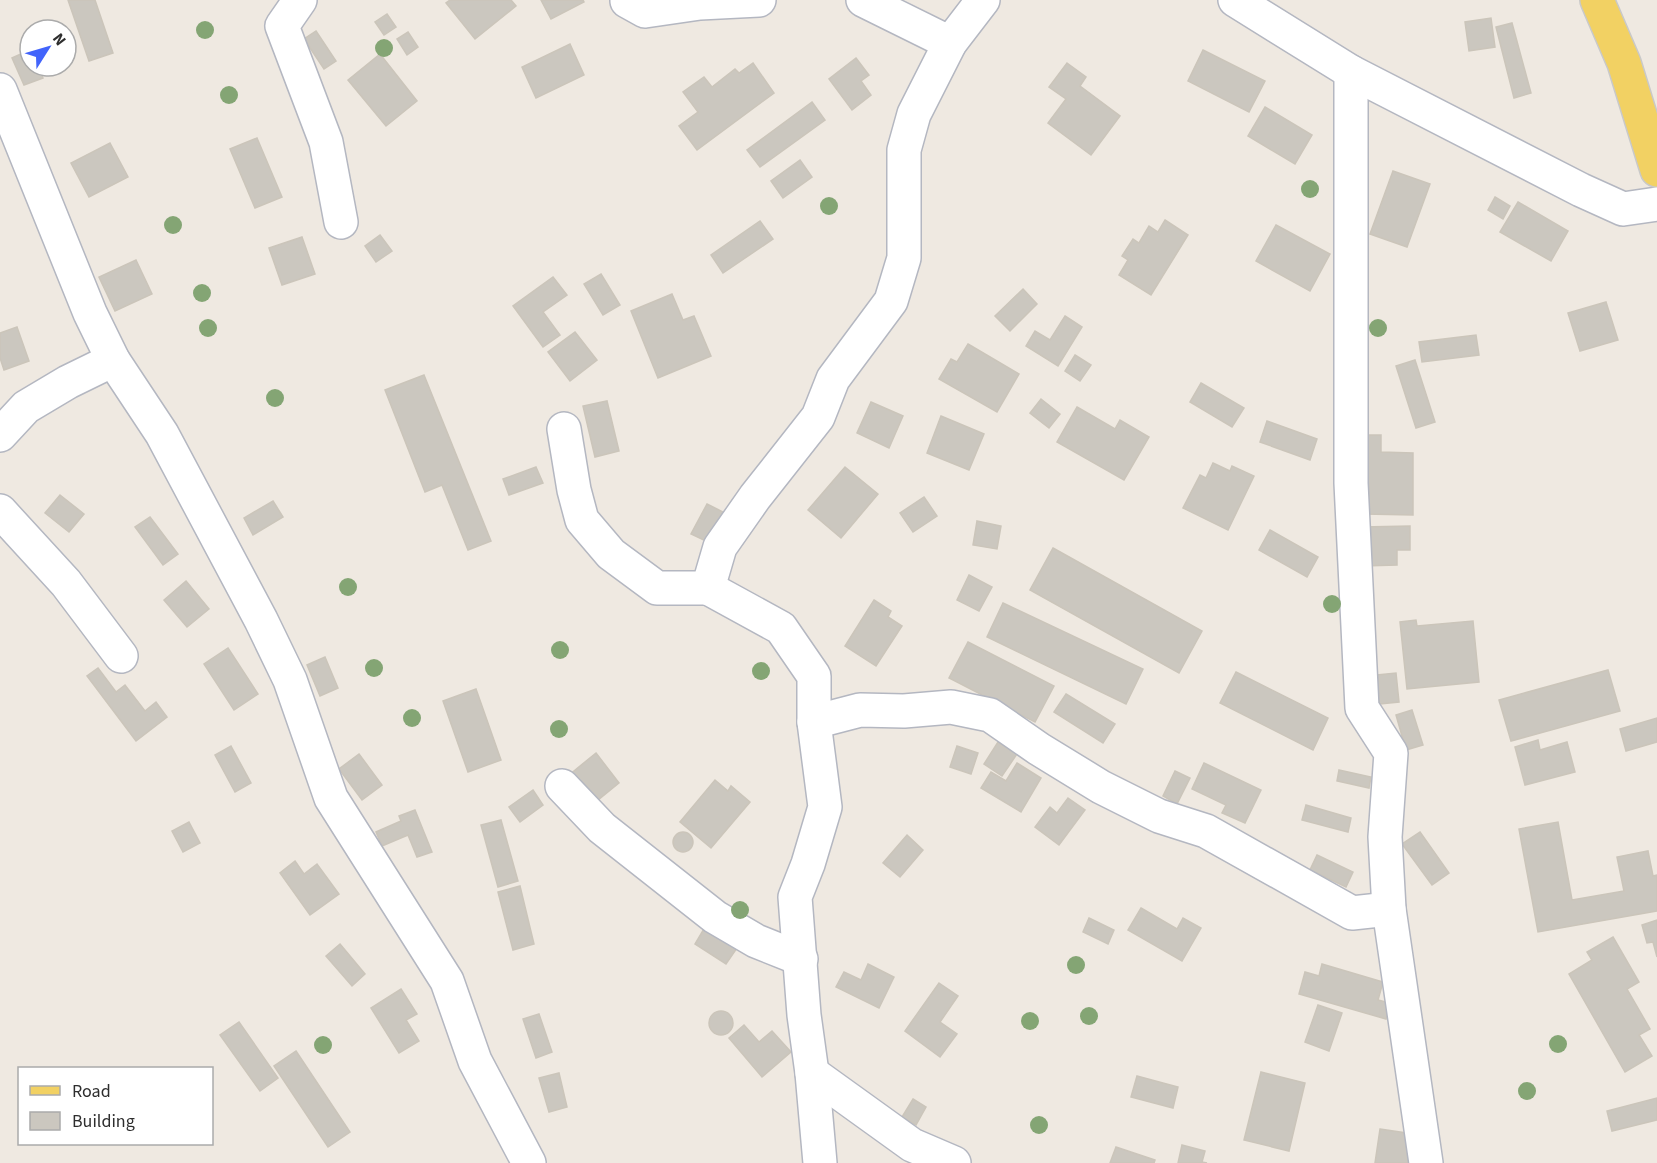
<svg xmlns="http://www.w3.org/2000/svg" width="1657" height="1163" viewBox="0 0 1657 1163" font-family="'Source Sans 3',sans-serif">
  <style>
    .building { fill: #cbc7bf; stroke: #cbc5ba; stroke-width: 1.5 }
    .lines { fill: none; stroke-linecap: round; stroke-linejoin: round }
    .minor-casing { stroke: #b4b7c1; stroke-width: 36 }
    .major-casing { stroke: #c9c9c9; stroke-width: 36 }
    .minor { stroke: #fff; stroke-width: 33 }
    .major { stroke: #f2d163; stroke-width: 33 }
    .tree { fill: #84a574 }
  </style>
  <rect width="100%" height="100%" fill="#efe9e1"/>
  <g class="building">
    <path d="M68,0H95L113,53L89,61Z"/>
    <path d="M450,0H511L516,6L475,39L446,3Z"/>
    <path d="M541,0H583L584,2L551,19Z"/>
    <path d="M387,14L396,27L384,35L375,22Z"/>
    <path d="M1491,18L1495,47L1469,51L1465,22Z"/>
    <path d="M1512,23L1531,93L1514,98L1496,27Z"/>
    <path d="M316,31L336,61L324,69L304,39Z"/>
    <path d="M408,32L418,47L407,55L397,39Z"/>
    <path d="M570,44L584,75L536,98L522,67Z"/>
    <path d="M30,50V66H38L43,78L24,85L12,58Z"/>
    <path d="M1203,50L1265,81L1249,112L1188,81Z"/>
    <path d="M380,54L417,101L386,126L348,80Z"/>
    <path d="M856,58L869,75L861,81L871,95L852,110L829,79Z"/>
    <path d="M753,63L774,93L697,150L679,126L698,112L683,92L704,77L712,87L735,69L739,73Z"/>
    <path d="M1067,63L1086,77L1080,86L1120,116L1091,155L1048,123L1066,99L1049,87Z"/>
    <path d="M812,102L825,120L760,167L747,150Z"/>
    <path d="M1265,107L1312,135L1295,164L1248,136Z"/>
    <path d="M257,138L282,197L255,208L230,149Z"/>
    <path d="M110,143L128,177L89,197L71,163Z"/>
    <path d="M800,160L812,177L783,198L771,181Z"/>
    <path d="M1393,171L1430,184L1407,247L1370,234Z"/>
    <path d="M1495,197L1510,206L1503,219L1488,210Z"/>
    <path d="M1518,202L1568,231L1551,261L1500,232Z"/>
    <path d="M1165,220L1188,235L1151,295L1119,275L1128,260L1122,256L1133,239L1139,243L1149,226L1158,232Z"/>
    <path d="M760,221L773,239L723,273L711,255Z"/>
    <path d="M1276,225L1330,254L1310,291L1256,261Z"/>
    <path d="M380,235L392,251L376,262L365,246Z"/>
    <path d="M302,237L315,274L282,285L269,248Z"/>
    <path d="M136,260L152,294L115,311L99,277Z"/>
    <path d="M601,274L620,305L603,315L584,284Z"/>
    <path d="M553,277L567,295L543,312L560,335L543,347L513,306Z"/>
    <path d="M1023,289L1037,304L1010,331L995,316Z"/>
    <path d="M672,294L683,320L694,316L711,356L658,378L631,311Z"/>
    <path d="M1606,302L1618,340L1580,351L1568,313Z"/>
    <path d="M1065,316L1082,327L1058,366L1026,346L1035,331L1050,340Z"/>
    <path d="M17,327L29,361L4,370L0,358V333Z"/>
    <path d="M575,332L597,360L570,381L548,352Z"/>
    <path d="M1476,335L1479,355L1422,362L1419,342Z"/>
    <path d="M968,344L1019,374L997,412L939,379L951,359L957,362Z"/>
    <path d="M1075,355L1091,365L1080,381L1065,371Z"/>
    <path d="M1415,360L1435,422L1416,428L1396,366Z"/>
    <path d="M424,375L491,541L468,550L442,485L425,492L385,390Z"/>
    <path d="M1201,383L1244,408L1232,427L1190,402Z"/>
    <path d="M1041,399L1060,414L1049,428L1030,413Z"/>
    <path d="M607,401L619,451L595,457L583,406Z"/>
    <path d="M871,402L903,416L889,448L857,433Z"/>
    <path d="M1077,407L1115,429L1120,420L1149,437L1124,480L1057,442Z"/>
    <path d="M941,416L984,434L969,470L927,453Z"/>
    <path d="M1267,421L1317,439L1310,460L1260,442Z"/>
    <path d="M1364,435H1381V452L1413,453V515L1364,514Z"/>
    <path d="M1213,463L1230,471L1232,466L1254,476L1228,530L1183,508L1200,475L1206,478Z"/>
    <path d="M536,467L543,483L509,495L503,479Z"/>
    <path d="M845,467L878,494L841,538L808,510Z"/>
    <path d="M60,495L84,514L69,532L45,513Z"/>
    <path d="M924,497L937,516L913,532L900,513Z"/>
    <path d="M273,501L283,517L253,535L244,518Z"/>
    <path d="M707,504L723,512L708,542L691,534Z"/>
    <path d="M150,517L178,554L163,565L135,527Z"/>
    <path d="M977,521L1001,526L997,549L973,545Z"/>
    <path d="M1410,526V550H1397V565L1363,566L1362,527Z"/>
    <path d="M1270,530L1318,557L1307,577L1259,550Z"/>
    <path d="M1053,548L1202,631L1179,673L1030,590Z"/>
    <path d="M969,575L992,587L979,611L957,600Z"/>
    <path d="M186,581L209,609L187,627L164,600Z"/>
    <path d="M874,600L891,611L888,617L902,626L876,666L845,646Z"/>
    <path d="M1003,603L1143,669L1126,704L987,637Z"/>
    <path d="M1416,620L1417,626L1473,621L1479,682L1407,689L1400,622Z"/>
    <path d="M968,642L1054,686L1035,722L949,678Z"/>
    <path d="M228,648L258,694L234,710L204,664Z"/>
    <path d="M325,657L338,688L320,696L307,665Z"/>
    <path d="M98,668L116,692L125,685L145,711L156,702L167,717L136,741L87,676Z"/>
    <path d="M1608,670L1620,711L1511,741L1499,700Z"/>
    <path d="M1236,672L1328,718L1313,750L1220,703Z"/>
    <path d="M1396,673L1399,702L1370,705L1367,676Z"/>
    <path d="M476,689L501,760L468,772L443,701Z"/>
    <path d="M1066,694L1115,724L1103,743L1054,712Z"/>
    <path d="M1412,710L1423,745L1406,750L1396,715Z"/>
    <path d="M1657,718V742L1626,751L1620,729Z"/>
    <path d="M1538,740L1540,750L1567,742L1575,772L1525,785L1515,747Z"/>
    <path d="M998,742L1017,754L1002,776L984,764Z"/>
    <path d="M231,746L251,783L235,792L215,755Z"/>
    <path d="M957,746L978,753L971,774L950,767Z"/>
    <path d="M596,753L619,783L592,805L569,775Z"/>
    <path d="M359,754L382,785L362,800L339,769Z"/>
    <path d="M1017,763L1041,778L1021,812L981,788L991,772L1006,781Z"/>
    <path d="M1204,763L1261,790L1245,823L1222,813L1226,805L1192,789Z"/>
    <path d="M1339,770L1371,777L1369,788L1337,781Z"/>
    <path d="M1175,771L1190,778L1177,804L1163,796Z"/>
    <path d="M715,780L728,791L731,786L750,802L711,848L680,822Z"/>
    <path d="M533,790L543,805L520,822L509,807Z"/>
    <path d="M1068,798L1085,810L1059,845L1035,827L1050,807L1057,813Z"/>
    <path d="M1306,805L1351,818L1348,832L1302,820Z"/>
    <path d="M415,810L432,852L417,857L408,835L382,846L376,832L401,821L399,816Z"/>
    <path d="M501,820L518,881L498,887L481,825Z"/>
    <path d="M189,822L200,843L183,852L172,831Z"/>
    <path d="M1558,822L1572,900L1624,891L1617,857L1648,851L1653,876L1657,875V911L1538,932L1519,829Z"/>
    <circle cx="683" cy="842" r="10"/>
    <path d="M1420,832L1449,873L1432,885L1402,844Z"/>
    <path d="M907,835L923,850L900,877L883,863Z"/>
    <path d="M1317,855L1353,872L1346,887L1310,870Z"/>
    <path d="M295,861L304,874L317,864L339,894L310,915L280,873Z"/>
    <path d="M520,886L534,944L513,950L498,892Z"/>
    <path d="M1141,908L1177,929L1183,918L1201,928L1182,961L1128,930Z"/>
    <path d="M1089,918L1114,930L1108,944L1083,932Z"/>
    <path d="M1657,920V957L1653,942L1647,943L1642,925Z"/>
    <path d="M705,927L737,948L726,964L695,944Z"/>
    <path d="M1613,937L1639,982L1627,989L1650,1029L1639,1035L1652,1056L1625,1072L1569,974L1592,960L1587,952Z"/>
    <path d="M340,944L365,974L352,986L326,956Z"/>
    <path d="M868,964L894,977L879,1008L836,987L844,972L861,980Z"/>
    <path d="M1322,964L1383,982L1378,1000L1390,1003L1386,1019L1299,994L1305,972L1319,976Z"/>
    <path d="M939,983L958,996L940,1022L957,1034L940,1057L905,1031Z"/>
    <path d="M401,989L417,1014L406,1020L419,1041L399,1053L371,1008Z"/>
    <path d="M1318,1005L1342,1013L1329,1051L1305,1042Z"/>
    <circle cx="721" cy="1023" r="12"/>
    <path d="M539,1014L552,1052L536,1058L523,1019Z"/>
    <path d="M239,1022L278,1078L260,1091L220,1035Z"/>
    <path d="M744,1025L759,1042L772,1031L791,1052L762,1077L729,1038Z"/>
    <path d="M296,1051L350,1132L328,1147L274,1066Z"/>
    <path d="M1261,1072L1305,1083L1289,1151L1244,1140Z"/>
    <path d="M559,1073L567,1107L549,1112L539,1078Z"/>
    <path d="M1137,1076L1178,1087L1173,1108L1131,1097Z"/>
    <path d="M1657,1098V1120L1612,1131L1607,1111Z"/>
    <path d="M913,1099L926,1107L916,1125L902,1117Z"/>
    <path d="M1380,1129L1413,1134L1409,1163H1375Z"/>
    <path d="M1182,1145L1205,1151L1202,1162L1207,1163H1178Z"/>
    <path d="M1116,1147L1155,1160L1154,1163H1110Z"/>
  </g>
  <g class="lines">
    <g class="minor-casing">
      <g id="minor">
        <path d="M300,0L282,26L326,142L341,222"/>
        <path d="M863,0L950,43"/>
        <path d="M1235,0L1351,72L1581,190L1623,209L1657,204"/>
        <path d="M627,1L645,11L700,3L759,0"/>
        <path d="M1351,72V483L1362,708L1391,753L1385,837L1389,909L1426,1163"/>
        <path d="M0,90L90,313L113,360L162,434L261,620L290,680L331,798L447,981L475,1061L529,1163"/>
        <path d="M564,429L574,490L582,520L611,554L657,588H708"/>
        <path d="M0,435L26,407L68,382L113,360"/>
        <path d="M0,511L66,583L121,656"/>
        <path d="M814,722L860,710L904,711L951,707L990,715L1039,749L1101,787L1159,816L1206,831L1352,913L1389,909"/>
        <path d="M562,786L602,828L715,917L756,941L801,959"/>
        <path d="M812,1073L912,1145L954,1163"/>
        <path d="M820,1163L812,1073L804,1015L795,897L808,864L825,807L814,722V676L781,628L708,588L720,547L755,497L818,417L833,379L891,301L904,258V150L914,114L950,43L983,0"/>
      </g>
    </g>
    <g class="major-casing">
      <path id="major" d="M1597,0L1624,63L1657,170"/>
    </g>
    <use href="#minor" class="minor"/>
    <use href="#major" class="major"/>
  </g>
  <g class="tree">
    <circle cx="205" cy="30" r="9"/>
    <circle cx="384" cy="48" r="9"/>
    <circle cx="229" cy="95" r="9"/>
    <circle cx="1310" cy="189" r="9"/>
    <circle cx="829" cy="206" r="9"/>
    <circle cx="173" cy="225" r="9"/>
    <circle cx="202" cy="293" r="9"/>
    <circle cx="208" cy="328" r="9"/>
    <circle cx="1378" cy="328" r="9"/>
    <circle cx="275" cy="398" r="9"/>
    <circle cx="348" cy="587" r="9"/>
    <circle cx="1332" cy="604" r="9"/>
    <circle cx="560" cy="650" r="9"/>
    <circle cx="374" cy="668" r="9"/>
    <circle cx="761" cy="671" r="9"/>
    <circle cx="412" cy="718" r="9"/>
    <circle cx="559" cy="729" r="9"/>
    <circle cx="740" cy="910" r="9"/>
    <circle cx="1076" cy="965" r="9"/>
    <circle cx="1089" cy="1016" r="9"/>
    <circle cx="1030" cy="1021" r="9"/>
    <circle cx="1558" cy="1044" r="9"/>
    <circle cx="323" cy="1045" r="9"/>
    <circle cx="1527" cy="1091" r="9"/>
    <circle cx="1039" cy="1125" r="9"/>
  </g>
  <rect x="18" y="1067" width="195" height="78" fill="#ffffff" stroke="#ababab" stroke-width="1.5"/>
  <rect x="30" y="1086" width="30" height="9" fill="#f2d163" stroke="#ababab" stroke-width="1.5"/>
  <text x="72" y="1097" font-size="18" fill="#2e2e2e">Road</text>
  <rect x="30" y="1112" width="30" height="18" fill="#cbc7bf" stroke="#ababab" stroke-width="1.5"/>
  <text x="72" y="1127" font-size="18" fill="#2e2e2e">Building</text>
  <g transform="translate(48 48) rotate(53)"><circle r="28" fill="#ffffff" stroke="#ababab" stroke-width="1.5"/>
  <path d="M0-4.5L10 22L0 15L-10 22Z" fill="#4264fb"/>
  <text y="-9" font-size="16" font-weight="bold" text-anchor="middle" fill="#2e2e2e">N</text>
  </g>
</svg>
